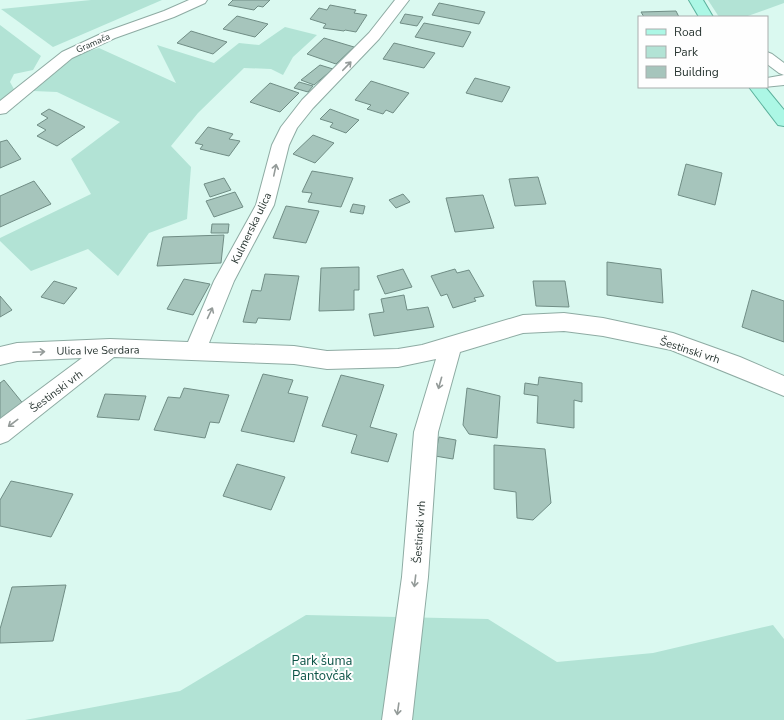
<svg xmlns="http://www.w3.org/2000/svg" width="784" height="720" viewBox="0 0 784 720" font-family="'Nunito Sans',sans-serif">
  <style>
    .green { fill: #b2e3d5 }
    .building { fill: #a6c5bc; stroke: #708d85 }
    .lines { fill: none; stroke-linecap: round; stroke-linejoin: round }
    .minor-casing { stroke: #8eaba3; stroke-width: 2 }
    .major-casing { stroke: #5ab09b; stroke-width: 2 }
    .minor { fill: #fff; fill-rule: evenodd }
    .major { fill: #acf7e5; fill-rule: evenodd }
    .oneway { stroke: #949b99 }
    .labels { text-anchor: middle; stroke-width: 4; stroke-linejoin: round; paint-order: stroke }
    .far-street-label { font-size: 9px; fill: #2a3733; stroke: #fefefe }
    .street-label { font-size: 11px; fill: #2a3733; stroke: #fefefe }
    .near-park-label { font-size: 13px; fill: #0c5447; stroke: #fefefe }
  </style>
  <rect width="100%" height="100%" fill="#daf9f0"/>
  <g class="green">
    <path d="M91,0H162L53,47L1,9Z"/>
    <path d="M708,0H784V3L745,17H719Z"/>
    <path d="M0,25L41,56L33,70L14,74L10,82L15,91L0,102Z"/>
    <path d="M285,27L317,35L293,57L283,75L271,69L244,68L198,113L171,146L191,167L187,219L149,233L118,276L88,249L31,271L0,241V238L91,194L71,159L120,122L57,92L33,91L78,54L99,48L176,83L157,45L214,63L239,43L259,45Z"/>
    <path d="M306,615L488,619L557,662L653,653L773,625L784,639V720H25L180,691Z"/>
  </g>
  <g class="building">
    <path d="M233,0H270L263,7L258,6L254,10L228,5Z"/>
    <path d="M439,3L485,12L479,24L432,15Z"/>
    <path d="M330,5L356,10L354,13L367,15L356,32L345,30L344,31L323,28L326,24L310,19L319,8L327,10Z"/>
    <path d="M676,11L679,17H644L641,12Z"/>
    <path d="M405,14L423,17L417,26L400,23Z"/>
    <path d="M237,16L268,24L255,37L223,29Z"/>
    <path d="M424,23L471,32L463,47L415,37Z"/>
    <path d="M191,31L227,42L213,54L177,43Z"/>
    <path d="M324,38L354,47L336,64L307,54Z"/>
    <path d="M394,43L435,53L424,68L383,59Z"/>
    <path d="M320,65L333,69L314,85L301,80Z"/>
    <path d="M475,78L510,87L502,102L466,93Z"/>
    <path d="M371,81L409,93L393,113L386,110L383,114L367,109L371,105L355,100Z"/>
    <path d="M299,82L313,86L308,92L294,88Z"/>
    <path d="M270,83L299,93L280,112L250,102Z"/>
    <path d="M49,109L85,127L57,146L37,136L46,130L37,125L48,118L41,114Z"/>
    <path d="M330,109L359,120L346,133L330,127L333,123L320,119Z"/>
    <path d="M208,127L233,134L229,139L240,141L229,156L200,149L203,145L195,143Z"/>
    <path d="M313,135L334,143L315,163L293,154Z"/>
    <path d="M7,140L21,159L0,168V142Z"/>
    <path d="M686,164L722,173L715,205L678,195Z"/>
    <path d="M312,171L353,178L341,207L308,202L312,193L302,192Z"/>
    <path d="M538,177L546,204L515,206L509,179Z"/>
    <path d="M224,178L231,190L210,197L204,184Z"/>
    <path d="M34,181L51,204L0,227V196Z"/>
    <path d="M235,192L243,207L214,217L206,201Z"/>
    <path d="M403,194L410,202L396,208L389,200Z"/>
    <path d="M483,195L494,228L455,232L446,198Z"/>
    <path d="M353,204L365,206L363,214L350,212Z"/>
    <path d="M286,206L319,211L306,243L273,238Z"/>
    <path d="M212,224H229L228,233H211Z"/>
    <path d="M224,235L221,263L157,266L163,237Z"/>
    <path d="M607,262L661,269L663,303L607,295Z"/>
    <path d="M359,267V290H354V310L319,311L321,268Z"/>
    <path d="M403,269L412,287L385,294L377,276Z"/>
    <path d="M455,269L457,273L469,270L484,296L474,298L476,301L453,308L447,294L441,296L431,276Z"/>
    <path d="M265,274L299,276L290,320L258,318L256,323L243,322L252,290L261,291Z"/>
    <path d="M184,279L210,284L193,315L167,309Z"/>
    <path d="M54,281L77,288L64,304L41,297Z"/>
    <path d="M533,281H565L569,307L536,306Z"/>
    <path d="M752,290L784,301V342L742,327Z"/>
    <path d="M404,295L407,310L428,307L434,327L374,336L369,314L384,312L381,299Z"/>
    <path d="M0,296L12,310L0,317Z"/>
    <path d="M263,374L293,380L288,393L308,397L294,442L241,431Z"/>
    <path d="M341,375L384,385L370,427L397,434L388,462L351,453L357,435L322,426Z"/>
    <path d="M539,377L582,383V402L574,400V428L537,423L538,396L524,394L525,383L538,385Z"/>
    <path d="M4,380L25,406L0,423V383Z"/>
    <path d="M184,388L229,395L219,423L210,422L205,438L154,430L168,397L180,398Z"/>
    <path d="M467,388L500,396L497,438L469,434L463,425Z"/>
    <path d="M105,394L146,396L139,420L97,417Z"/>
    <path d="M439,437L456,440L453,459L435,456Z"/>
    <path d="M494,445L545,449L551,503L533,520L517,518L516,492L494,489Z"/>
    <path d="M237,464L285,477L271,510L223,496Z"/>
    <path d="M11,481L73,494L51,537L0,526V500Z"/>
    <path d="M66,585L53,641L0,643V629L12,587Z"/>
  </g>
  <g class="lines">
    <g class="minor-casing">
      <g id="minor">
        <path d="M189,0H207L205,3L174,17L115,38L72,58L6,113L0,114V101L62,52L105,32L164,11Z"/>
        <path d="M395,0H409L379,39L313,108L297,128L289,145L274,205L234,281L209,343L294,346L327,351L398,349L422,345L523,315L564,313L603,318L673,333L740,357L784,376V396L671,350L603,336L564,331L523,333L460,352L438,432L428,577L412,720H382L402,577L414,432L436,359L398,367L327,369L294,364L114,357L8,441L0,444V419L82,358L17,361L0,365V347L17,343L110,339L188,342L214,281L256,205L272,145L281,127L302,100L369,33Z"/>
        <path d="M767,52L772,54L784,63V75L779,73L767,64Z"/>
        <path d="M784,75V85L764,87H767V78Z"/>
      </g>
    </g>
    <g class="major-casing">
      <g id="major">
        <path d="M689,0H703L713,17H699Z"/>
        <path d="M749,87H765L784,110V126L778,125Z"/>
      </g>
    </g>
    <use href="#minor" class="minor"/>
    <use href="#major" class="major"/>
  </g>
  <defs><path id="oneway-shaft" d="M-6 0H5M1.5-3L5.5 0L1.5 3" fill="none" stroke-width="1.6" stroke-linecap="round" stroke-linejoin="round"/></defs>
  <g class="oneway">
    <use href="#oneway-shaft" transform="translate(347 66) rotate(-46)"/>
    <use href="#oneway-shaft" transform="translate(275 170) rotate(-78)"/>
    <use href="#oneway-shaft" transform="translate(210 313) rotate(-65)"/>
    <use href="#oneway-shaft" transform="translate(39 352) rotate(-3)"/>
    <use href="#oneway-shaft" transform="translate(440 383) rotate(106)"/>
    <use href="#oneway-shaft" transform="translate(13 423) rotate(143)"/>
    <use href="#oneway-shaft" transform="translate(415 581) rotate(97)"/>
    <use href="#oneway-shaft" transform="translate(398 709) rotate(98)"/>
  </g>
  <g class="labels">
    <g class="far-street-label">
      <text transform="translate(93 43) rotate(-24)" y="3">Gramača</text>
    </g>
    <g class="street-label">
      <text transform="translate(251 228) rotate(-64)" y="4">Kulmerska ulica</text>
      <text transform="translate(98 350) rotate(-1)" y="4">Ulica Ive Serdara</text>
      <text transform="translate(690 350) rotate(18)" y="4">Šestinski vrh</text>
      <text transform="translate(56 391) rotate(-37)" y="4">Šestinski vrh</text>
      <text transform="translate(419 532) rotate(-86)" y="4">Šestinski vrh</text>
    </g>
    <g class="near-park-label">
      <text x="322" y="665">Park šuma<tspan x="322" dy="15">Pantovčak</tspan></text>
    </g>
  </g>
  <rect x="638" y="16" width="130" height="72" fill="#fefefe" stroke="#a9aead"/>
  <rect x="646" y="29" width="20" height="6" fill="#acf7e5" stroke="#a9aead"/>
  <text x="674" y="36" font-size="12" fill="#2a3733">Road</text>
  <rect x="646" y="46" width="20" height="12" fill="#b2e3d5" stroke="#a9aead"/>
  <text x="674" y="56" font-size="12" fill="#2a3733">Park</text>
  <rect x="646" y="66" width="20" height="12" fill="#a6c5bc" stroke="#a9aead"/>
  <text x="674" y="76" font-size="12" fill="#2a3733">Building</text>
</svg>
